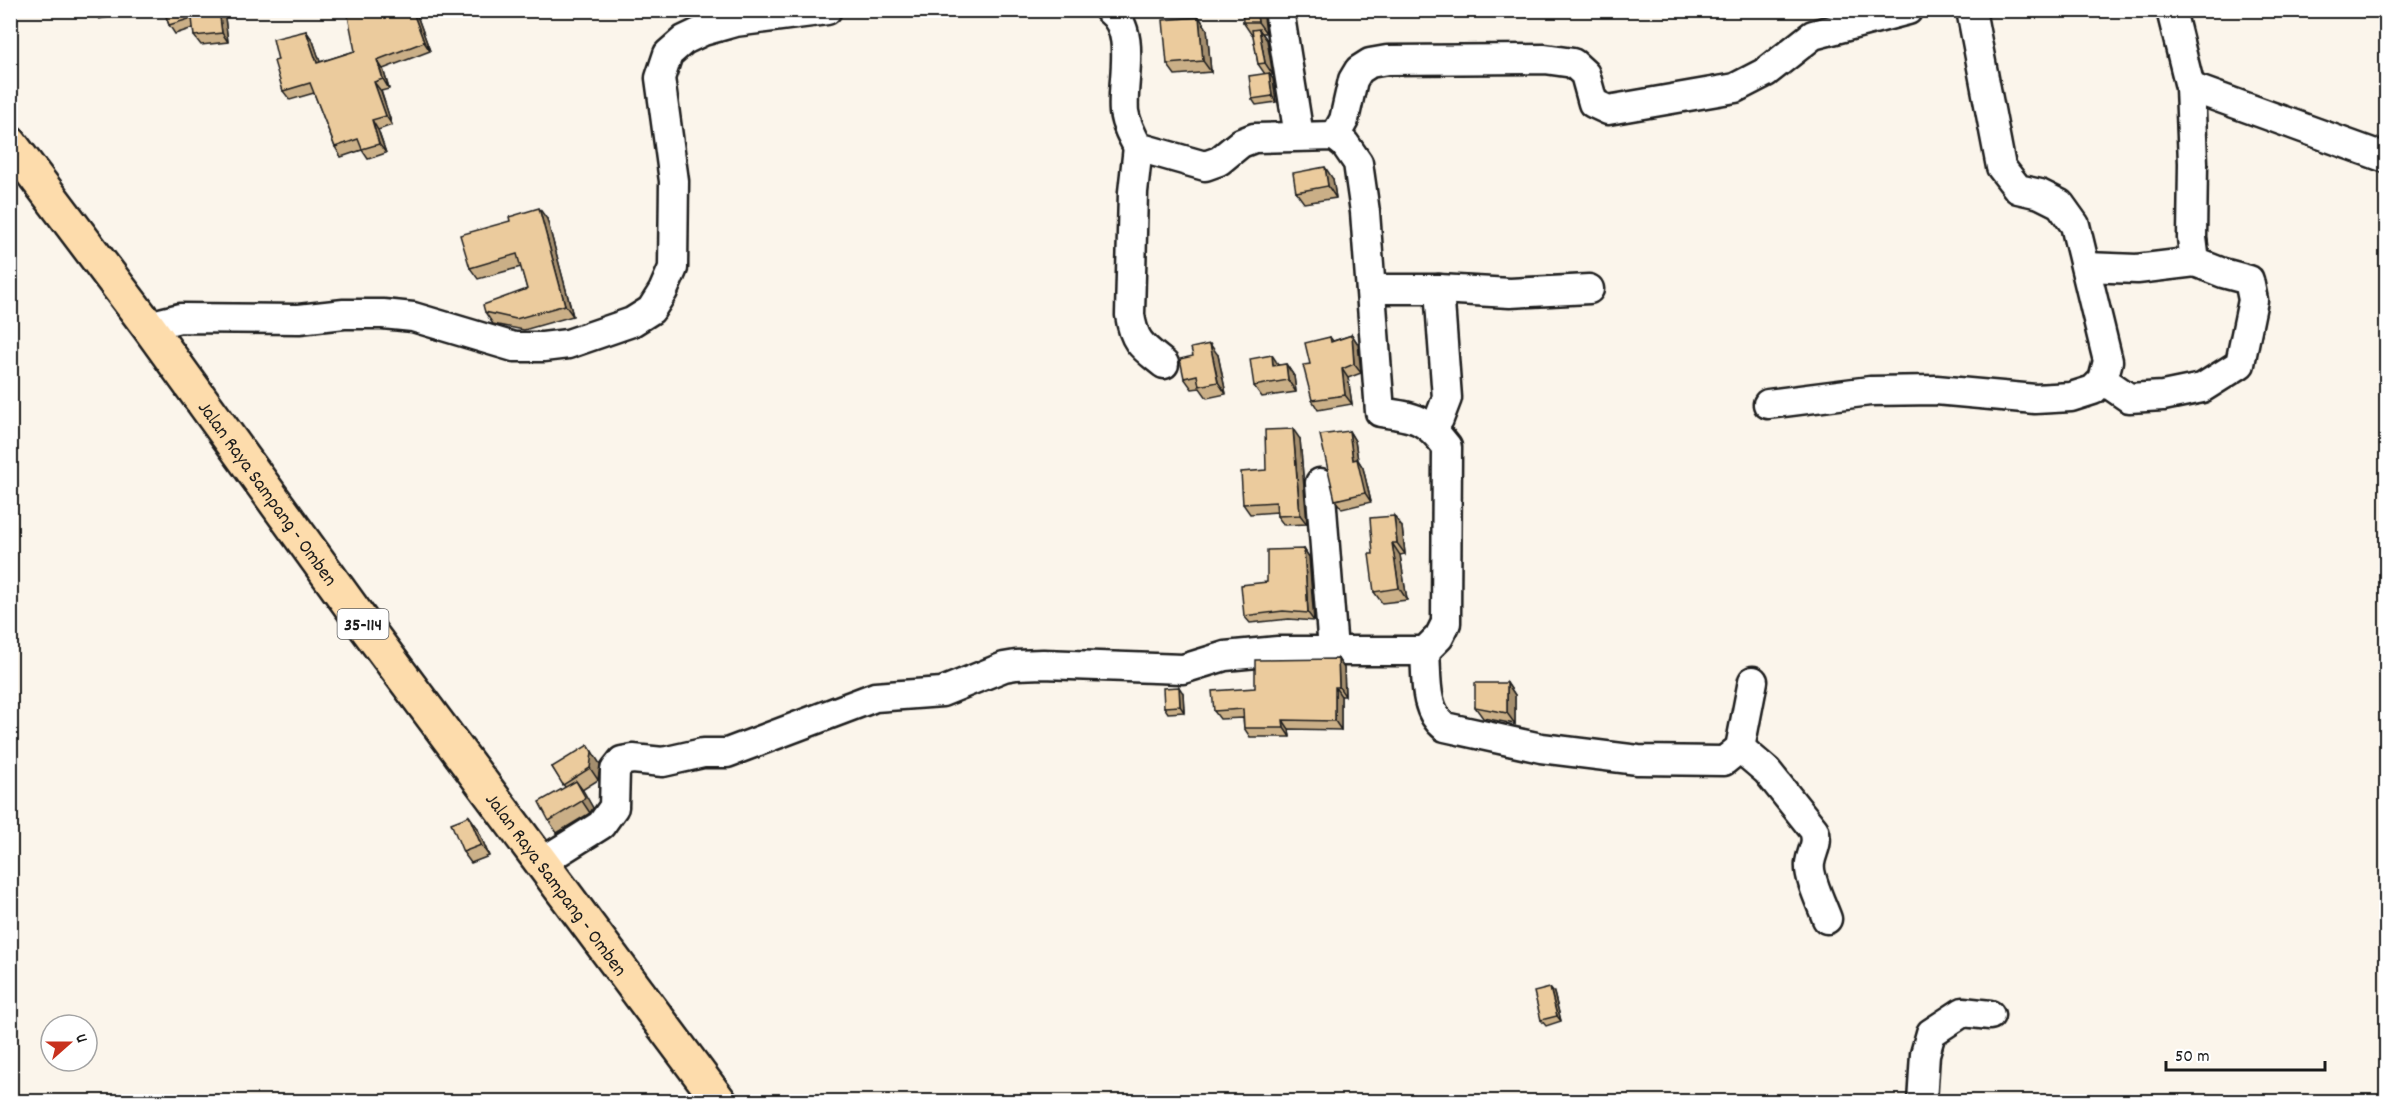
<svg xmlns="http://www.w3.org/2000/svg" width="2397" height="1112" viewBox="0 0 2397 1112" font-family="Dekko,sans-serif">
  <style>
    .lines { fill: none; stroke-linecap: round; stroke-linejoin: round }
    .minor-casing { stroke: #1c1c1c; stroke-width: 33 }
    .major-casing { stroke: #1c1c1c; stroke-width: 38 }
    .minor { stroke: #fff; stroke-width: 28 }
    .major { stroke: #fddcac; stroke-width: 33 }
    .wall { fill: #caaf87; stroke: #1c1c1c; stroke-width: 1.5 }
    .shaded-wall { fill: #a48e6e; stroke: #1c1c1c; stroke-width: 1.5 }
    .building { fill: #ebcb9d; stroke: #1c1c1c; stroke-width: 1.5 }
    .labels { text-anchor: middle; stroke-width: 6; stroke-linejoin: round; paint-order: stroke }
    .shield { fill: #fff; stroke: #606060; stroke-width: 1.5 }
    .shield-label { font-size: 18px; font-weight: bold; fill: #1c1c1c }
    .street-label { font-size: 20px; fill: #1c1c1c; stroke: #fff }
  </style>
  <rect width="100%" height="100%" fill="#fbf5eb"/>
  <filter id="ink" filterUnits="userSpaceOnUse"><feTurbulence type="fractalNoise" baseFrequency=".0167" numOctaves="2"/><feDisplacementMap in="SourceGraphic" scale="12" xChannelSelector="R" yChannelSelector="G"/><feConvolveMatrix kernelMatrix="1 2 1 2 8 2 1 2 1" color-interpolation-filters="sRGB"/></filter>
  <g filter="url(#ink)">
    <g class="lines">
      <g class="minor-casing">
        <g id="minor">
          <path d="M1279,10L1299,136"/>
          <path d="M2190,87L2386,158"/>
          <path d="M1335,136L1344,120L1353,80L1359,70L1370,63L1387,60L1545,59L1573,63L1585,74L1593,103L1608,110L1735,88L1766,72L1813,35L1908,10"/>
          <path d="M1138,147L1133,192L1130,315C1134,343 1143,347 1164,364"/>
          <path d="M2086,267L2137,269L2195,262"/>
          <path d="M1371,289H1439L1510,293L1589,289"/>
          <path d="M148,326L180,318L299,319L344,314H383L413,317L514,347H543L568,344L632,322L651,310L663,291L673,268L674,181L660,78L668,54L684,40L703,31L735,22L827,10"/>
          <path d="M2103,380L2129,398L2163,396L2202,388L2240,364L2253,300L2249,280L2223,273L2195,262L2192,238L2193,163L2190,87L2171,10"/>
          <path d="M1768,404L1870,391L1936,390L2035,399L2071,397L2093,390L2103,380L2108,361L2075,225L2060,204L2040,194L2018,189L2001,167L1971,10"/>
          <path d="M1433,428L1439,419L1447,398L1439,289"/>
          <path d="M1320,483L1333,650"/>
          <path d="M1425,651C1427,677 1423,710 1445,727L1541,748L1638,760L1724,761L1740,748L1753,681"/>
          <path d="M1740,748L1767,771L1814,830C1819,844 1812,850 1810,863C1808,877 1822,905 1827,919"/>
          <path d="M542,862L601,825L614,807L615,770L622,761L633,759L663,762L703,753H727L875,697L942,692L1004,667L1016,665L1043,664L1183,669L1225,656L1278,651H1425L1439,637L1446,623L1447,447C1425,418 1415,417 1380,412L1365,212L1358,163L1345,144L1335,136L1254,138L1241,143L1219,161L1205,166L1138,147C1132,136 1126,125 1124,112C1121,81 1138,31 1109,10"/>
          <path d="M1922,1102L1925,1054L1931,1033L1963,1012L1990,1015"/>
        </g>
      </g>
      <g class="major-casing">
        <g id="major">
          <path id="s1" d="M10,143L148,326L365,626L720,1102"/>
        </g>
      </g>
      <use href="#minor" class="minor"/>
      <use href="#major" class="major"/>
    </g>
    <g class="wall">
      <path d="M79,10H115L116,16L99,19L94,13L82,15Z"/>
      <path d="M164,10H224L228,42L201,45L194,36L193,28L175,34L169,25Z"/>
      <path d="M374,10L375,11L415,10L430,51L383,69L389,89L381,91L392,125L378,130L386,153L368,159L362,150L341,157L335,147L314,93L290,100L283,91L278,60L306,31L313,41L320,62L355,51Z"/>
      <path d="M1263,12L1266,33H1262L1267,40L1273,75H1270L1273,79L1276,102L1256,105L1252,99L1265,74L1258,64L1253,34H1251L1243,22Z"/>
      <path d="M1199,17L1207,29L1211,72L1175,75L1167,64Z"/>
      <path d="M1333,179L1336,198L1304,203L1296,192Z"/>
      <path d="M547,219L573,316L524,330L493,324L485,312L527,289L521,267L478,279L470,268Z"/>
      <path d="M1352,335L1358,344L1361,373L1348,378L1352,404L1318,410L1312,400L1310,364L1330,337L1333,341Z"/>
      <path d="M1218,355L1226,394L1207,398L1200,388L1192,389L1184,378Z"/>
      <path d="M1286,364L1294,376L1296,392L1262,397L1254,386L1279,365Z"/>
      <path d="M1349,431L1355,441L1358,460L1363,468L1371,502L1342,509L1335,500Z"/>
      <path d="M1300,439L1307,524L1284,525L1277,516V512L1250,514L1243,504L1266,470Z"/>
      <path d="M1402,527L1405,554L1400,555L1407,600L1382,603L1374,592L1373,554Z"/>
      <path d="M1304,549L1309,557L1314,621L1289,619L1250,623L1244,616L1267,582Z"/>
      <path d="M1338,659L1344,668L1345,696H1341V730L1289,729L1290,737H1250L1244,728L1243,718L1220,719L1214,711L1255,688Z"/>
      <path d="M1507,683L1515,695V724L1483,718L1475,707Z"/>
      <path d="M1183,693L1184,712L1168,713L1164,707Z"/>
      <path d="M600,764L598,780L582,790L593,808L590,813L557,833L549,821L565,787L552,767Z"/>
      <path d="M469,816L477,827L489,856L471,863L463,852Z"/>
      <path d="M1554,993L1561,1021L1546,1026L1541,1020Z"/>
    </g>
    <g class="shaded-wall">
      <path d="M219,10H224L228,42L222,33Z"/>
      <path d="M412,10H415L430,51L424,42Z"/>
      <path d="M1256,10H1263L1266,33L1258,22Z"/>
      <path d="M1199,17L1207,29L1211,72L1203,61Z"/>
      <path d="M1259,29L1267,40L1273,75L1265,63Z"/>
      <path d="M306,31L313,41L324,73L317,63Z"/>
      <path d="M377,60L383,69L389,89L383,79Z"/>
      <path d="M1269,73L1273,79L1276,102L1272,96Z"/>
      <path d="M374,82L381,91L392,125L386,116Z"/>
      <path d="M372,120L378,130L386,153L379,144Z"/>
      <path d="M1325,167L1333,179L1336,198L1328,186Z"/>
      <path d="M539,208L547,219L573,316L565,305Z"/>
      <path d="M1352,335L1358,344L1361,373L1354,364Z"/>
      <path d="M1210,344L1218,355L1226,394L1218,382Z"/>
      <path d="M1272,355L1280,367L1273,366Z"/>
      <path d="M1286,364L1294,376L1296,392L1288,380Z"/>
      <path d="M1342,369L1348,378L1352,404L1345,395Z"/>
      <path d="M1293,429L1300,439L1307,524L1300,515Z"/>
      <path d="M1349,431L1355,441L1358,460L1363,468L1371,502L1365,493L1353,460Z"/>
      <path d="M1394,516L1402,527L1405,554L1397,543Z"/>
      <path d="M1392,543L1400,555L1407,600L1399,588Z"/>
      <path d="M1304,549L1309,557L1314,621L1308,613Z"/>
      <path d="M1338,659L1344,668L1345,696L1339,687Z"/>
      <path d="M1507,683L1515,695V724L1507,713Z"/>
      <path d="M1179,687L1183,693L1184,712L1180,706Z"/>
      <path d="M1335,687L1341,696V730L1335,721Z"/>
      <path d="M1283,720L1289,729L1290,737L1284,728Z"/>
      <path d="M588,745L600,764L598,780L590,768Z"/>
      <path d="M576,781L584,792L593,808L590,813L582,801Z"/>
      <path d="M469,816L477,827L489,856L481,845Z"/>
      <path d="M1550,988L1554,993L1561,1021L1557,1016Z"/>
    </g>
    <g class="building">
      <path d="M94,10H110L94,13Z"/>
      <path d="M164,10H219L222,33L194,36L192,18L169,25Z"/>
      <path d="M350,10H372V12L377,10H412L424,42L377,60L383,79L374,82L386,116L372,120L379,144L362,149L358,139L335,147L310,83L283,91L274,61L278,60L273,39L306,31L317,63L355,51L347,11Z"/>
      <path d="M1242,10H1256L1258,22H1243Z"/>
      <path d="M1199,17L1203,61L1167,64L1163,20Z"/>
      <path d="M1259,29L1265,63L1258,64L1252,30Z"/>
      <path d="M1269,73L1272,96L1252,99L1249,76Z"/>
      <path d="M1325,167L1328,186L1296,192L1293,173Z"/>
      <path d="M539,208L565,305L516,319L485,312L483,305L527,289L517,254L470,268L460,235L510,221L509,217Z"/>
      <path d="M1352,335L1354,364L1342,369L1345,395L1312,400L1303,365L1310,364L1305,343L1330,337L1331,342Z"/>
      <path d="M1210,344L1218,382L1199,386L1197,375L1184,378L1180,359L1193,356L1191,348Z"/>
      <path d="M1272,355L1273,366L1286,364L1288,380L1254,386L1250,359Z"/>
      <path d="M1293,429L1300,515L1277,516L1276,502L1243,504L1241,472L1266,470L1265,430Z"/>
      <path d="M1349,431L1353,460L1357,459L1365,493L1335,500L1320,435Z"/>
      <path d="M1394,516L1397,543H1392L1399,588L1374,592L1369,554H1373L1370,518Z"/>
      <path d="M1304,549L1308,613L1283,611L1244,616L1241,585L1267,582V550Z"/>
      <path d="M1338,659L1339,687H1335V721L1283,720L1284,728H1244L1243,709L1214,711L1212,691L1255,688V660Z"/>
      <path d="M1475,683H1507V713L1475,707Z"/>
      <path d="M1179,687L1180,706L1164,707L1163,688Z"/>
      <path d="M588,745L592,752L590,768L563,785L552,767Z"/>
      <path d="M576,781L585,797L582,801L549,821L539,802Z"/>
      <path d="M469,816L481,845L463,852L451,823Z"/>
      <path d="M1550,988L1557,1016L1541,1020L1534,992Z"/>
    </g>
  </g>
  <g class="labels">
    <rect class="shield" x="337.5" y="609" width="51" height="30" rx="4.5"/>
    <g class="shield-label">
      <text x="363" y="630">35-114</text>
    </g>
    <g class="street-label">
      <text dy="7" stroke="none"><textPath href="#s1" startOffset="435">Jalan Raya Sampang - Omben</textPath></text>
      <text dy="7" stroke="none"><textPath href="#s1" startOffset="921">Jalan Raya Sampang - Omben</textPath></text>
    </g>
  </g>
  <rect width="2397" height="1112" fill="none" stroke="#fff" stroke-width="36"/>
  <rect x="18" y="18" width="2361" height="1076" fill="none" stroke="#1c1c1c" stroke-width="2" filter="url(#ink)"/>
  <g transform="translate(69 1043) rotate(69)"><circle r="28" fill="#ffffff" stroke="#a4a4a4" stroke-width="1.5"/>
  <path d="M0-4.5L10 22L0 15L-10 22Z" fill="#c8321e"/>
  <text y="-9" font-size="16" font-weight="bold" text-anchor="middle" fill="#1c1c1c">U</text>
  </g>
  <path d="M2166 1061v9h159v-9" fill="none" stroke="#1c1c1c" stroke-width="3"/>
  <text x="2175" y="1061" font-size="18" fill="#1c1c1c" stroke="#ffffff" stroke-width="4.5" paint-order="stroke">50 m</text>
</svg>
